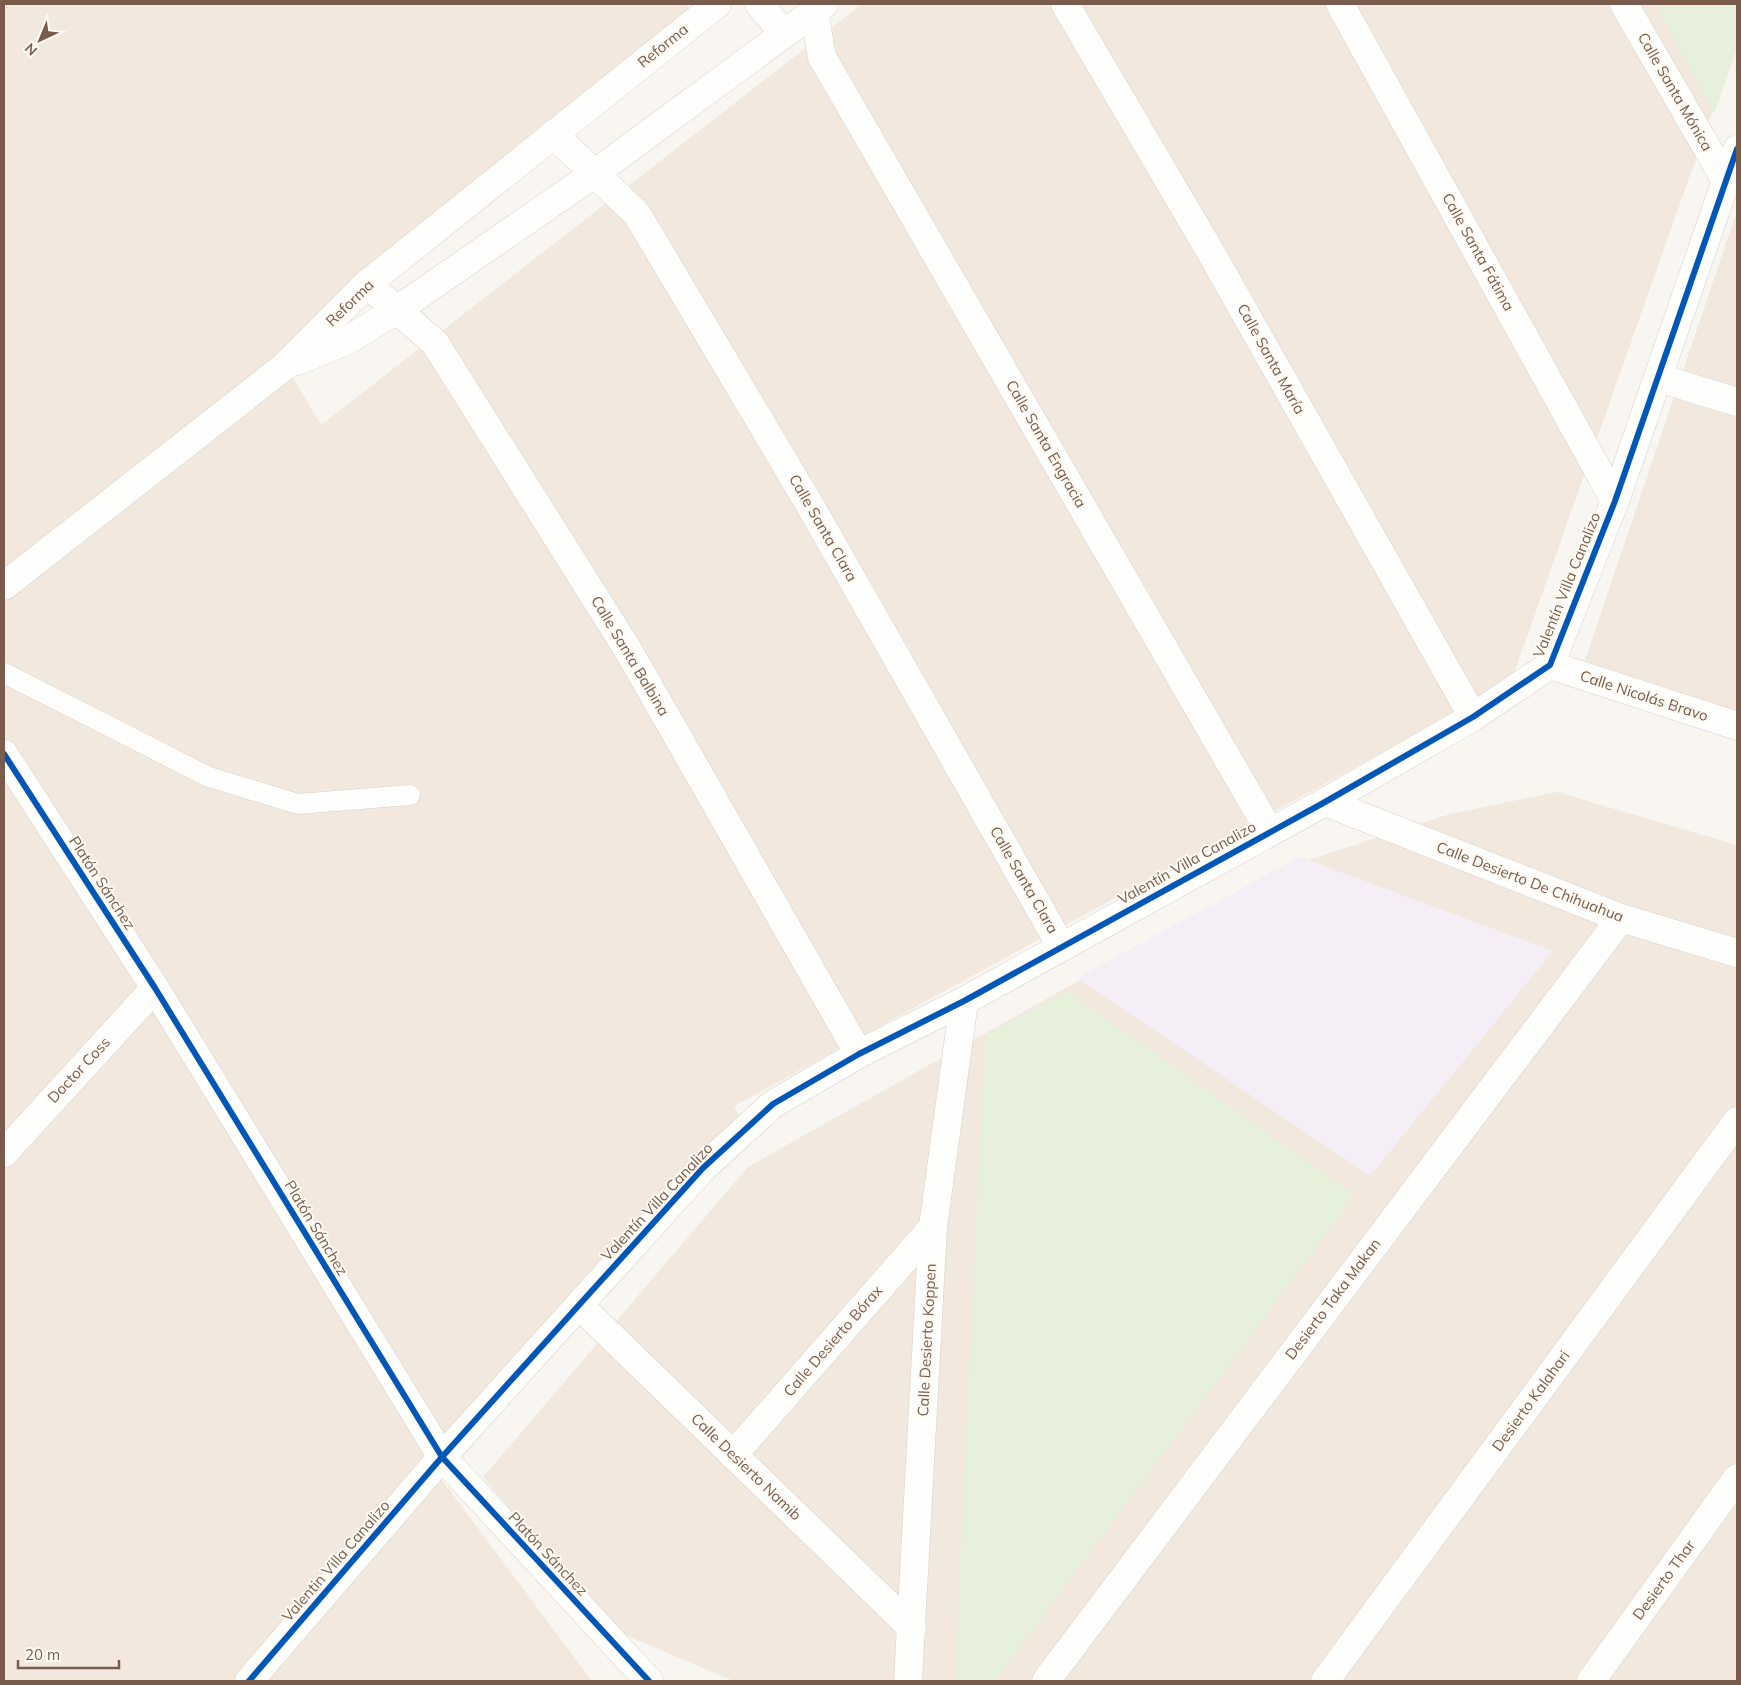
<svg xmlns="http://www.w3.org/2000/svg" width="1741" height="1685" viewBox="0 0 1741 1685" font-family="Mulish,sans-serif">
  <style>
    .residential { fill: #f2e8de }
    .education { fill: #f6eef6 }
    .green { fill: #e7f0db }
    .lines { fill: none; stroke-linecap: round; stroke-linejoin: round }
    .service-casing { stroke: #d7d1cb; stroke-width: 21 }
    .minor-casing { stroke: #d7d1cb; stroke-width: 29 }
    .tertiary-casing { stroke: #d7d1cb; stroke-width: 29 }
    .secondary-casing { stroke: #d9d2cb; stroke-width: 29 }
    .service { stroke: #fefefd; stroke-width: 20 }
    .minor { stroke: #fefefd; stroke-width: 28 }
    .tertiary { stroke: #fefefd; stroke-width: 28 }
    .secondary { stroke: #fefefd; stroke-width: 28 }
    .cycleway-casing { stroke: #fffaf3; stroke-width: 9 }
    .cycleway { stroke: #0057b8; stroke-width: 6 }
    .labels { text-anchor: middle; stroke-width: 4; stroke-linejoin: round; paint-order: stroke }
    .street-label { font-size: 15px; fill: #7a5c4d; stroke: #fffaf3 }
  </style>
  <rect width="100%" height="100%" fill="#f9f5f0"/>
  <g class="residential">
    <path d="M4,4H686L697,19L286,366L321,425L862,4H1737V42L1511,682L734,1106L740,1118L427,1460L592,1681H4Z"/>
    <path d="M1737,211V730L1579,678Z"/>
    <path d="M1557,792L1737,845V1681H734L611,1629L483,1477L748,1167L1272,872L1450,814Z"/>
  </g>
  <path class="education" d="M1300,857L1553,951L1370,1176L1077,978Z"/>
  <g class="green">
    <path d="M1656,4H1737V49L1714,114Z"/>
    <path d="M1067,991L1355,1195L995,1681H955L985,1035Z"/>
  </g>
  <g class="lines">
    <g class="service-casing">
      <path id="service" d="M4,673L209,777L298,804L410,795"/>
    </g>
    <g class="minor-casing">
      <g id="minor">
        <path d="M1065,4L1210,251L1473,717"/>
        <path d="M1340,4L1615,501"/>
        <path d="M1624,4L1726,181"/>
        <path d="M814,12L822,57L1270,832"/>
        <path d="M553,134L637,214L811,507L1061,946"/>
        <path d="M367,284L435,343L628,650L859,1054"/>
        <path d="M1659,378L1737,402"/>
        <path d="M1550,665L1737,726"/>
        <path d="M4,754L155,988L442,1457L649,1681"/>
        <path d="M1325,802L1621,918L1737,953"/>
        <path d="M4,1153L155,988"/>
        <path d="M579,1305L912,1628"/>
        <path d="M733,1455L933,1227"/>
        <path d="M249,1681L442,1457L579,1305L703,1168L773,1104L859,1054L964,1001L1325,802L1473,717L1550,665L1615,501L1737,149"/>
        <path d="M908,1681L933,1227L964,1001"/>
        <path d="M1046,1681L1621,918"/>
        <path d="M1325,1681L1737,1121"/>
        <path d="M1591,1681L1737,1478"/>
      </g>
    </g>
    <g class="tertiary-casing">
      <g id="tertiary">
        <path d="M298,361L348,340L397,310L594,174L784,34"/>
        <path d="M4,586L285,366L367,284L717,4"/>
      </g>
    </g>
    <g class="secondary-casing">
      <path id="secondary" d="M759,4L784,34L824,4"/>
    </g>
    <use href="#service" class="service"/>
    <use href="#minor" class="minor"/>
    <use href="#tertiary" class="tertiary"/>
    <use href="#secondary" class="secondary"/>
    <g class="cycleway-casing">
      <g id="cycleway">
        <path d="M4,754L155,988L442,1457L649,1681"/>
        <path d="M249,1681L442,1457L579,1305L703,1168L773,1104L859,1054L964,1001L1325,802L1473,717L1550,665L1615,501L1737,149"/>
      </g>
    </g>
    <use href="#cycleway" class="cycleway"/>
  </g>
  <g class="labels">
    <g class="street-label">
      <text transform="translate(663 46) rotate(-39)" y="5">Reforma</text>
      <text transform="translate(1675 92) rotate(60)" y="5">Calle Santa Mónica</text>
      <text transform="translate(1478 252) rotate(61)" y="5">Calle Santa Fátima</text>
      <text transform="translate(350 303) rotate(-44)" y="5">Reforma</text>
      <text transform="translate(1271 359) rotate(61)" y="5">Calle Santa María</text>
      <text transform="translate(1046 444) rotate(60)" y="5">Calle Santa Engracia</text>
      <text transform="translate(823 528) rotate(60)" y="5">Calle Santa Clara</text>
      <text transform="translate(1567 585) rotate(-68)" y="5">Valentín Villa Canalizo</text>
      <text transform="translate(630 656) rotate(59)" y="5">Calle Santa Balbina</text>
      <text transform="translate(1644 696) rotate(18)" y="5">Calle Nicolás Bravo</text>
      <text transform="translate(1187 863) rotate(-29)" y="5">Valentín Villa Canalizo</text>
      <text transform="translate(1024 880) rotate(60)" y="5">Calle Santa Clara</text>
      <text transform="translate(1530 882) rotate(21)" y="5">Calle Desierto De Chihuahua</text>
      <text transform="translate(102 883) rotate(57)" y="5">Platón Sánchez</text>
      <text transform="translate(79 1070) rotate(-47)" y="5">Doctor Coss</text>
      <text transform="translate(657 1202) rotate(-47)" y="5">Valentín Villa Canalizo</text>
      <text transform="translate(316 1228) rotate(59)" y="5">Platón Sánchez</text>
      <text transform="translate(1333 1299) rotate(-53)" y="5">Desierto Taka Makan</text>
      <text transform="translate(927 1340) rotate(-87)" y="5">Calle Desierto Koppen</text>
      <text transform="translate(833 1341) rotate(-49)" y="5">Calle Desierto Bórax</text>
      <text transform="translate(1531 1401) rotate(-54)" y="5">Desierto Kalahari</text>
      <text transform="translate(746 1467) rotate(44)" y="5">Calle Desierto Namib</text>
      <text transform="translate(548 1554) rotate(47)" y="5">Platón Sánchez</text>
      <text transform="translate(336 1561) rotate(-49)" y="5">Valentin Villa Canalizo</text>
      <text transform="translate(1664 1580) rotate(-54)" y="5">Desierto Thar</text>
    </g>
  </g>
  <rect width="1741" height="1685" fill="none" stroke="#7a5c4d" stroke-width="10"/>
  <g transform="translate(40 40) rotate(224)" stroke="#fffaf3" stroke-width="4" paint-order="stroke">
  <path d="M0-4L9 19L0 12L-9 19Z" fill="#7a5c4d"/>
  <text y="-8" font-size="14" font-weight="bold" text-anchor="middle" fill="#7a5c4d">N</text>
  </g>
  <path d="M18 1660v8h101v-8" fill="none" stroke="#7a5c4d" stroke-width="2.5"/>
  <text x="25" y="1660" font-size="15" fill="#7a5c4d" stroke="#fffaf3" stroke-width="4" paint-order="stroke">20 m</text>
</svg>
